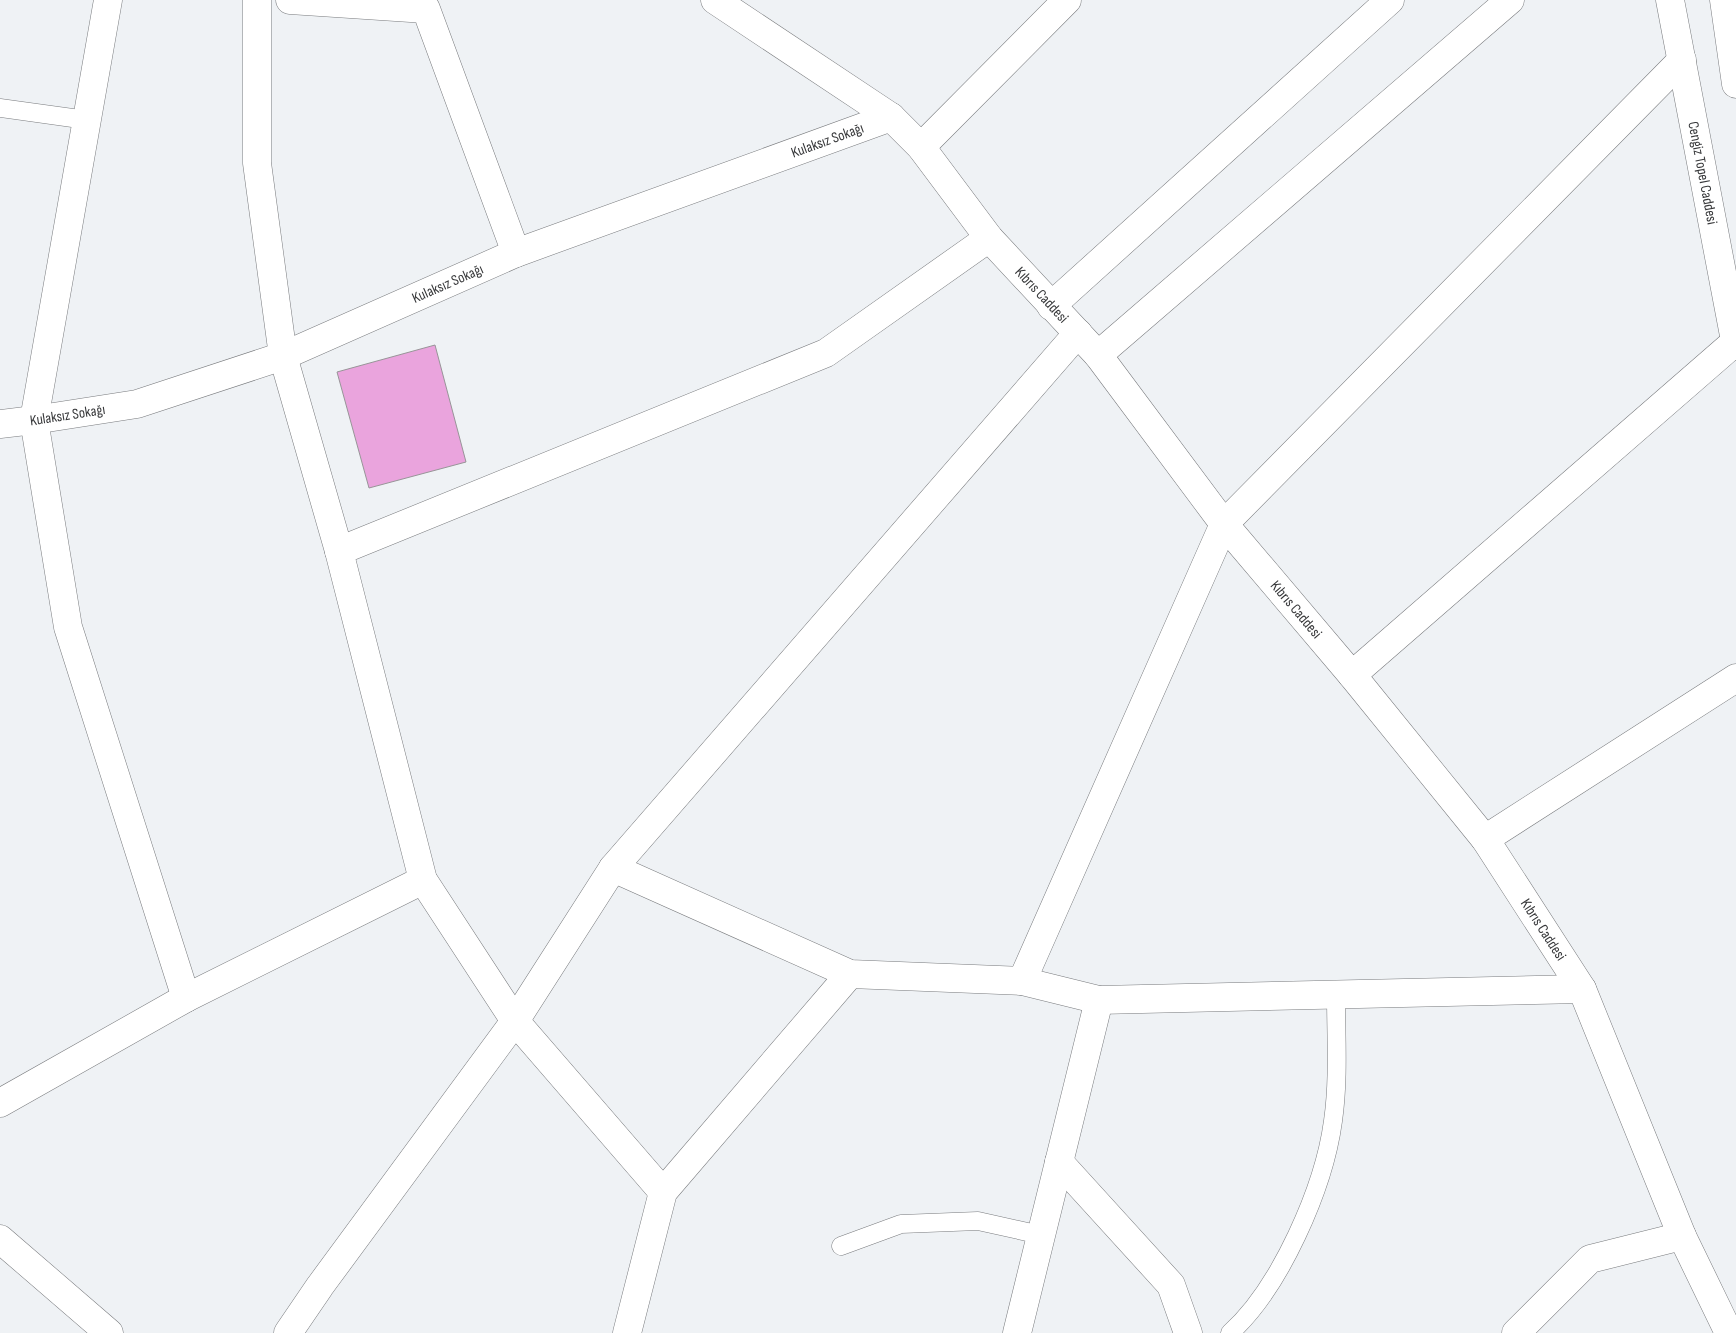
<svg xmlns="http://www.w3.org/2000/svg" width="1736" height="1333" viewBox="0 0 1736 1333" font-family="'Sofia Sans Condensed',sans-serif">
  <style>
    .building { fill: #eaa4dd; stroke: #989598 }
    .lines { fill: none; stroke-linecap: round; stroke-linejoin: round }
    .lane-casing { stroke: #797b7e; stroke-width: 19 }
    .street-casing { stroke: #797b7e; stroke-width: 29 }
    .secondary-casing { stroke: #797b7e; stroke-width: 29 }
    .lane { stroke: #fff; stroke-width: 18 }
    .street { stroke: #fff; stroke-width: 28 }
    .secondary { stroke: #fff; stroke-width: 28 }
    .labels { text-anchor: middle; stroke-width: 4; stroke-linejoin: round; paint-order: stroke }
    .street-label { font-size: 15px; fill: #37383a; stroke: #fff }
  </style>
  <rect width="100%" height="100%" fill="#eff2f5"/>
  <path class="building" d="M435,345L466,462L369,488L337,372Z"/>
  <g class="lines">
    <g class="lane-casing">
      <g id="lane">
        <path d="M0,108L87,120"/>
        <path d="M841,1246L901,1224L978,1221L1041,1235"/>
        <path d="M1230,1333C1280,1288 1324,1188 1333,1121C1339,1079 1336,1037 1336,995"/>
      </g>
    </g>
    <g class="street-casing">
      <g id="street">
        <path d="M108,0L34,420L68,627L186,998"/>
        <path d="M257,0V163L283,356L339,551L423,880L515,1021L663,1192"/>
        <path d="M290,0L426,9L516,253"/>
        <path d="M921,147L1067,0"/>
        <path id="s1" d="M0,424L34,420L137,404L283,356L516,253L891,117"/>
        <path d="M339,551L826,353L989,238"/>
        <path d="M1352,675L1735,342"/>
        <path d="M1485,839L1736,678"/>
        <path d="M613,868L850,974L1022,981L1099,1000L1582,989"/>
        <path d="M1022,981L1224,524L1682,60"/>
        <path d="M0,1103L186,998L423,880"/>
        <path d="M1059,1162L1171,1285L1188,1333"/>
        <path d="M288,1333L320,1286L515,1021L613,868L1078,333"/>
        <path d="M627,1333L663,1192L850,974"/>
        <path d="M1017,1333L1099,1000"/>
        <path d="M1516,1333L1590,1259L1682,1236"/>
      </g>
    </g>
    <g class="secondary-casing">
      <g id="secondary">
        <path id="s2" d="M715,0L891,117L921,147L989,238L1098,355L1224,524L1352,675L1485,839L1582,989L1682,1236L1729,1333"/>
        <path id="s3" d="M1670,0L1736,346"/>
        <path d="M1724,0L1736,84"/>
        <path d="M1051,306L1390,0"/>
        <path d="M1098,355L1510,0"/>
        <path d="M0,1239L109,1333"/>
      </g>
    </g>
    <use href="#lane" class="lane"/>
    <use href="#street" class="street"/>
    <use href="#secondary" class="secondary"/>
  </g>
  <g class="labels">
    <g class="street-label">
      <text dy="5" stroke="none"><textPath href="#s1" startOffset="878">Kulaksız Sokağı</textPath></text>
      <text dy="5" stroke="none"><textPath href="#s3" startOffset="176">Cengiz Topel Caddesi</textPath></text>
      <text dy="5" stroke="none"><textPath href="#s1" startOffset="472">Kulaksız Sokağı</textPath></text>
      <text dy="5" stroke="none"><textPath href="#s2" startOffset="445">Kıbrıs Caddesi</textPath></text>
      <text dy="5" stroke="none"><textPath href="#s1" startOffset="68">Kulaksız Sokağı</textPath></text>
      <text dy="5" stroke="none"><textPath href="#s2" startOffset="850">Kıbrıs Caddesi</textPath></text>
      <text dy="5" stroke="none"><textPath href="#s2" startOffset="1255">Kıbrıs Caddesi</textPath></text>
    </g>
  </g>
</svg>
